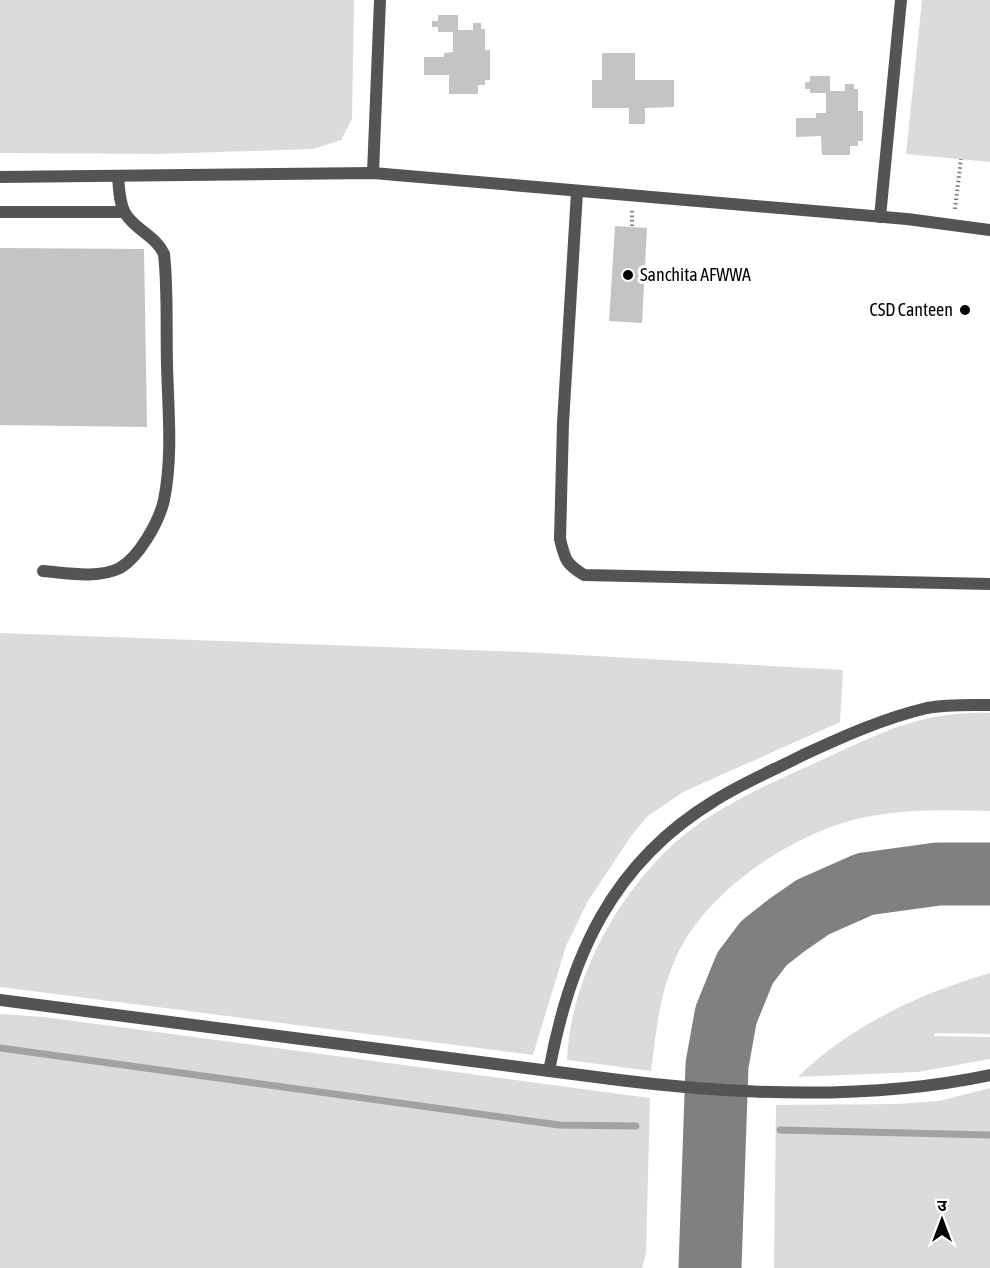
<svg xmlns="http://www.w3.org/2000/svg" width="990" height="1268" viewBox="0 0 990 1268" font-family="'Asap Condensed','Noto Sans Devanagari',sans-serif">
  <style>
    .green { fill: #dbdbdb }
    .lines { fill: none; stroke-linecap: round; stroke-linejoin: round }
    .stream { stroke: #a2a2a2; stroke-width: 7 }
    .taxiway { stroke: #808080; stroke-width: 63 }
    .building { fill: #c4c4c4 }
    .path { stroke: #767676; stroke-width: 4; stroke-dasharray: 1.5 3; stroke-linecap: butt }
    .service { stroke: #545454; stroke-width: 12 }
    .minor { stroke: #545454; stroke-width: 12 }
    .poi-dot { fill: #000; stroke: #fff; stroke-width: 2 }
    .labels { text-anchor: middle; stroke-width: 6; stroke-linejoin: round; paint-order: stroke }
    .poi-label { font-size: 18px; fill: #000; stroke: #fff; text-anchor: start }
  </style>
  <rect width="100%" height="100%" fill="#fff"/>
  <g class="green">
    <path d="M0,0H354L352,119L341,140L313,149L159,154L0,153Z"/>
    <path d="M922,0H990V162L906,154Z"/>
    <path d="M0,633L525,652L843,670L840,722L683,792L648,816L631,836L588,901L566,946L533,1055L0,987Z"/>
    <path d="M990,713V811C951,810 910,809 871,816C798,829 704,890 675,960C659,995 656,1034 651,1071L567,1060C570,974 627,875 697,825C737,797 782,778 826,758C885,731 923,711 990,713Z"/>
    <path d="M990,973V1034L935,1033L934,1036L990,1037V1059L918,1072L798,1077C849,1026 921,993 990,973Z"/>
    <path d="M0,1014L44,1017L650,1098L646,1253L642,1268H0Z"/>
    <path d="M990,1088V1268H774L776,1105L897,1104L939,1101Z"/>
  </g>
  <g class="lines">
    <g class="stream">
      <path d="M0,1048L559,1125L636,1126"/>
      <path d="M780,1130L990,1135"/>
    </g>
    <path class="taxiway" d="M710,1268L717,1065L726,1015L745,968L764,943L787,925L813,907L865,884L938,874H990"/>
  </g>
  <g class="building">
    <path d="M438,15H458V30H473V23H481V29H485V50H490V80H485V85H478V94H449V75H424V57H444V53L453,52V32H438V27H432V21H438Z"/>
    <path d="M602,53H635V80H674V107L645,108V124H629V108H592V80H602Z"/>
    <path d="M810,76H830V91H845V84H854V89H858V111H863V141H858V146H850V155H822L821,136L796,137V118H816V113H826V93H810V89H805V82H810Z"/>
    <path d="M615,226L647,228L642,323L609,321Z"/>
    <path d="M0,248L144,249L147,427L0,425Z"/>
  </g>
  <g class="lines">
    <g class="path">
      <path d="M955,209L961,159"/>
      <path d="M632,211V227"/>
    </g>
    <g class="service">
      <path d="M0,212H124"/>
      <path d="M43,571C67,573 98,579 120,568C139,557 159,522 164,500C173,456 168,408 167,364C166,327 168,290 164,254C156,236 135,230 125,213C119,202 119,188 118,176"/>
      <path d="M0,1000L619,1080C738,1095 872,1100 990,1075"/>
      <path d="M549,1071C570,957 612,863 714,801C742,783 774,770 803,755C842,737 884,718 927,708C947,704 969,705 990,705"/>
    </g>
    <g class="minor">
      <path d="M373,173L380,0"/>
      <path d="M0,177L373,173L907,219L990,230"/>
      <path d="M577,192L563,423L560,539C565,560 566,564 584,575L990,584"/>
      <path d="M880,217L901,0"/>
    </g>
  </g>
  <g class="poi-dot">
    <circle cx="628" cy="275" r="6"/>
    <circle cx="965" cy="310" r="6"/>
  </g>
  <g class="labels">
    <g class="poi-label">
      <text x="640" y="281">Sanchita AFWWA</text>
      <text x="953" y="316" text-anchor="end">CSD Canteen</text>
    </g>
  </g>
  <g transform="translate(942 1220)" stroke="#ffffff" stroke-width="4.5" paint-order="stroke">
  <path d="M0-4.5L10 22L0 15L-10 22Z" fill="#000000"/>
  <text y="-9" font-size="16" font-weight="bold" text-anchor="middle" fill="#000000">उ</text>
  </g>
</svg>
